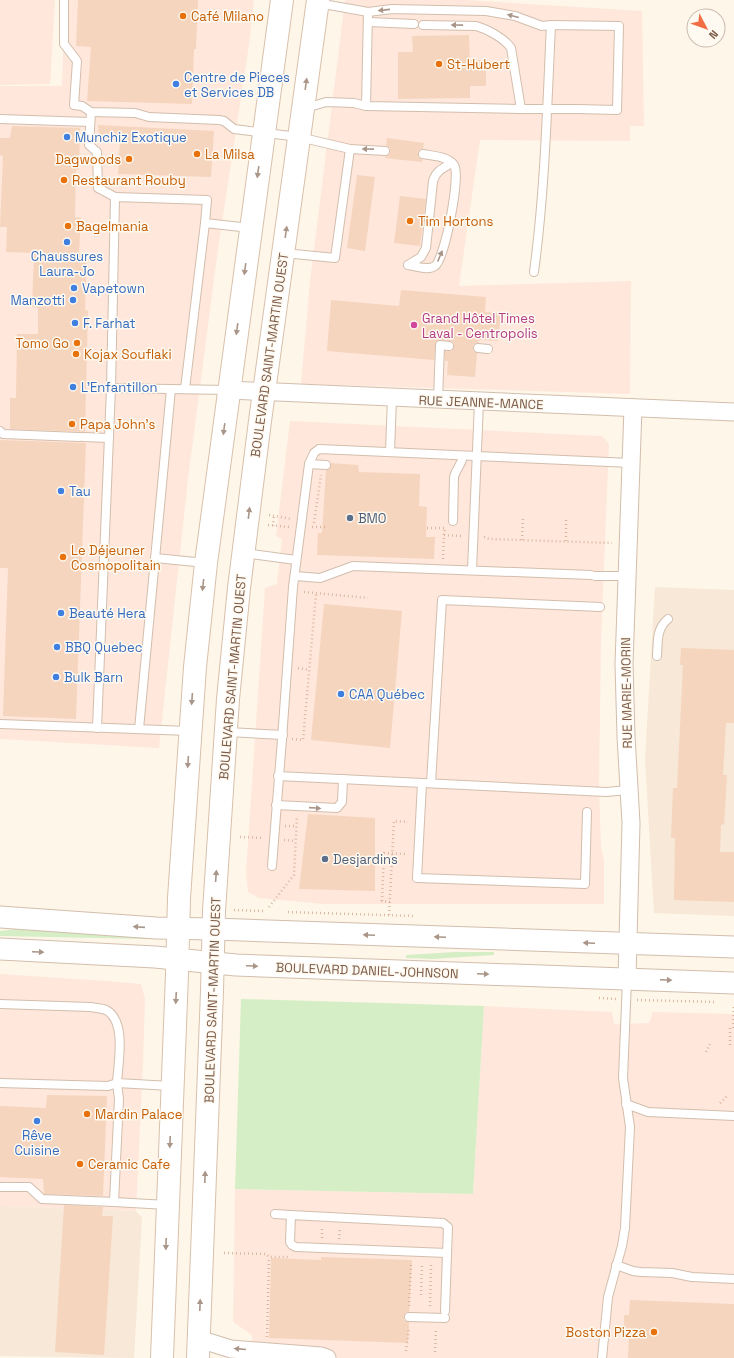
<svg xmlns="http://www.w3.org/2000/svg" width="734" height="1358" viewBox="0 0 734 1358" font-family="'Space Grotesk',sans-serif">
  <style>
    .residential { fill: #f7e8d7 }
    .commercial { fill: #ffe7dc }
    .green { fill: #d5eec5 }
    .building { fill: #f6d5be }
    .lines { fill: none; stroke-linecap: round; stroke-linejoin: round }
    .service-casing { stroke: #d2bead; stroke-width: 10 }
    .minor-casing { stroke: #d2bead; stroke-width: 19 }
    .tertiary-casing { stroke: #d2bead; stroke-width: 23 }
    .secondary-casing { stroke: #d8c0ac; stroke-width: 24 }
    .path { stroke: #dcb8a0; stroke-width: 2.5; stroke-dasharray: 1 3; stroke-linecap: butt }
    .service { stroke: #fff; stroke-width: 8 }
    .minor { stroke: #fff; stroke-width: 17 }
    .tertiary { stroke: #fff; stroke-width: 21 }
    .secondary { stroke: #fff; stroke-width: 22 }
    .oneway { fill: #aa9589 }
    .food-dot { fill: #e8710a; stroke: #fffaf1; stroke-width: 1.5 }
    .shop-dot { fill: #3f7fe0; stroke: #fffaf1; stroke-width: 1.5 }
    .hotel-dot { fill: #d1479c; stroke: #fffaf1; stroke-width: 1.5 }
    .service-dot { fill: #5c6f8a; stroke: #fffaf1; stroke-width: 1.5 }
    .labels { text-anchor: middle; stroke-width: 3; stroke-linejoin: round; paint-order: stroke }
    .food-label { font-size: 13px; fill: #c56008; stroke: #fffaf1; text-anchor: start }
    .shop-label { font-size: 13px; fill: #366cbe; stroke: #fffaf1; text-anchor: start }
    .hotel-label { font-size: 13px; fill: #b23c85; stroke: #fffaf1; text-anchor: start }
    .street-label { font-size: 13px; fill: #7c5c49; stroke: #fffaf1 }
    .service-label { font-size: 13px; fill: #4e5e75; stroke: #fffaf1; text-anchor: start }
  </style>
  <rect width="100%" height="100%" fill="#fef6e9"/>
  <g class="residential">
    <path d="M655,587L734,590V916L654,913L645,759Z"/>
    <path d="M0,1206L136,1211L142,1218L134,1358L0,1356Z"/>
  </g>
  <g class="commercial">
    <path d="M0,0H55L50,84L0,85Z"/>
    <path d="M65,0H254L249,45L218,249L188,479L159,748L0,739V86H62Z"/>
    <path d="M345,0H466L642,11L644,126H630V141L480,140L459,286L631,281L630,394L301,384L310,281Z"/>
    <path d="M290,421L602,436L609,444L601,641L599,785L601,847L604,860V904H323L259,898L248,892L246,872L265,588L277,584L282,539L276,536Z"/>
    <path d="M0,974L107,981L141,984L145,999L143,1064L136,1211L0,1206Z"/>
    <path d="M484,1006L612,1012L614,1024L649,1023L653,1012L734,1014V1358H252V1335L233,1322L235,1189L473,1194Z"/>
  </g>
  <g class="green">
    <path d="M25,928L146,937V939L0,936V931Z"/>
    <path d="M455,952H494V955L432,959L406,958V955Z"/>
    <path d="M241,999L484,1006L473,1194L235,1189Z"/>
  </g>
  <g class="building">
    <path d="M78,0H198L196,49H194L192,104L87,101L91,47L76,46Z"/>
    <path d="M469,35L470,60H481V67H486V86H470V98L398,99V52H413L412,36Z"/>
    <path d="M98,125L214,131L211,177L118,174L120,140L99,138Z"/>
    <path d="M12,126L80,128L79,170H76L75,217L81,218L79,253H87L85,310L88,311L85,432L10,429V398H16L17,334H38V308L32,307L34,253L6,252L7,227H0L3,156L0,155V138H10Z"/>
    <path d="M387,138L424,143L423,149L419,150L418,153L419,158L422,159V162L384,158L389,154L390,152V148L386,146Z"/>
    <path d="M357,175L375,177L365,251L347,248Z"/>
    <path d="M400,196L426,199L420,246L394,243Z"/>
    <path d="M401,290L486,297L485,312L501,313L498,341L479,340L478,343L473,345V351L477,353L475,377L447,375L448,361H445V351H452L454,346L453,342L450,341L440,340L436,342L434,360L327,351L331,300L399,306Z"/>
    <path d="M0,440L86,443L76,719L3,716L8,568H0Z"/>
    <path d="M331,463L358,465L359,472L420,474L419,506L427,507L426,537H435L434,559L317,555L318,533H322L326,470L330,468Z"/>
    <path d="M324,604L402,611L390,748L311,740Z"/>
    <path d="M681,648L734,650V723H726L723,775H727L726,793L724,824L721,825L720,852H734V902L674,900L675,838H671L673,788H677L683,665H680Z"/>
    <path d="M308,814L375,818V891L299,889Z"/>
    <path d="M47,1095L107,1096L103,1196L44,1194L43,1179L0,1177V1106L46,1108Z"/>
    <path d="M64,1205L103,1207L102,1216H113L104,1355L55,1352Z"/>
    <path d="M321,1257L412,1260L409,1312H406L404,1316V1320L409,1322L408,1343L269,1338L271,1258L321,1260Z"/>
    <path d="M630,1300L734,1304V1358H628L629,1333H624V1315H629Z"/>
  </g>
  <g class="lines">
    <g class="service-casing">
      <g id="service">
        <path d="M64,0V44L77,61L74,105L82,106L91,112L135,113L149,117L219,120L224,121L234,129L299,137L350,149L335,258L284,253"/>
        <path d="M318,3L368,12L366,106"/>
        <path d="M368,12L392,9L486,11L515,16L542,26L551,25"/>
        <path d="M369,22L414,24"/>
        <path d="M423,25L476,26C487,29 504,38 511,48L521,109"/>
        <path d="M306,108L326,102L354,103L366,106L521,109C553,108 585,109 617,110L619,26L551,25C547,108 545,190 534,272"/>
        <path d="M91,112L89,145L97,152L98,188L115,197"/>
        <path d="M0,119L90,122"/>
        <path d="M350,149L385,151"/>
        <path d="M408,265C416,266 428,271 435,266C445,258 461,175 454,165C447,156 433,156 423,154"/>
        <path d="M408,265L421,257L426,248L433,181C436,171 443,168 452,163"/>
        <path d="M478,348L488,349"/>
        <path d="M111,388L228,390"/>
        <path d="M185,389L205,223L250,228"/>
        <path d="M438,400L440,345L449,346"/>
        <path d="M0,431L3,434L79,437"/>
        <path d="M83,437L109,438"/>
        <path d="M390,452L392,398"/>
        <path d="M309,464L326,465"/>
        <path d="M453,521L454,477C456,468 461,467 463,456"/>
        <path d="M244,553L296,560"/>
        <path d="M155,558L206,563"/>
        <path d="M472,570L479,402"/>
        <path d="M295,576L320,578L353,566L591,575"/>
        <path d="M595,576H627"/>
        <path d="M657,656C658,642 656,629 668,619"/>
        <path d="M0,724L189,731"/>
        <path d="M97,728L111,388L115,197L207,200L205,223"/>
        <path d="M139,729L171,389"/>
        <path d="M228,732L283,735"/>
        <path d="M278,776L606,792L629,790"/>
        <path d="M422,783L417,878L585,884L587,812"/>
        <path d="M431,783L442,600L600,607"/>
        <path d="M276,805L337,808L342,802L343,779"/>
        <path d="M272,866L282,739L293,587L309,464L314,453L319,449L631,463"/>
        <path d="M0,1004L90,1007C96,1008 101,1008 106,1010C127,1021 118,1064 117,1083L171,1086"/>
        <path d="M0,1083L108,1086L117,1083L119,1099L114,1202L42,1199L29,1187H0"/>
        <path d="M626,1104L648,1112L734,1116"/>
        <path d="M114,1202L167,1205"/>
        <path d="M275,1214L291,1215"/>
        <path d="M616,1265L633,1271L641,1272L672,1273L692,1277L734,1279"/>
        <path d="M445,1311L448,1227L443,1223L291,1215L290,1242L292,1245L296,1247L447,1253"/>
        <path d="M409,1317L445,1318"/>
        <path d="M602,1358L608,1297L622,1246L625,1228L630,1127L623,1078L627,980"/>
      </g>
    </g>
    <g class="minor-casing">
      <g id="minor">
        <path d="M229,390L734,412"/>
        <path d="M627,979L631,823L626,736L624,664L633,408"/>
        <path d="M199,1339L231,1349L321,1356L327,1358"/>
      </g>
    </g>
    <g class="tertiary-casing">
      <g id="tertiary">
        <path d="M0,917L156,928L214,929L734,947"/>
        <path d="M0,949L155,957L236,965L734,983"/>
      </g>
    </g>
    <g class="secondary-casing">
      <g id="secondary">
        <path d="M162,1358L177,974L179,898L195,667L206,563L282,0"/>
        <path d="M198,1358L212,991L214,911L228,699L239,588L260,421L318,0"/>
      </g>
    </g>
    <g class="path">
      <path d="M269,515L292,519"/>
      <path d="M314,523L321,475"/>
      <path d="M268,525L290,527"/>
      <path d="M273,526L274,516"/>
      <path d="M312,527H325"/>
      <path d="M427,528H445L444,535"/>
      <path d="M484,537L489,539L612,543"/>
      <path d="M522,540L523,518"/>
      <path d="M566,541V517"/>
      <path d="M443,559L444,535L462,536"/>
      <path d="M304,592L368,598"/>
      <path d="M298,668L309,670"/>
      <path d="M292,739L303,740L316,594"/>
      <path d="M285,826H297"/>
      <path d="M240,837L264,838"/>
      <path d="M284,840L296,841"/>
      <path d="M390,902L382,901L384,853L407,854"/>
      <path d="M269,907L294,875L297,816"/>
      <path d="M234,910L263,911"/>
      <path d="M288,912L414,916"/>
      <path d="M389,915L394,821L408,822"/>
      <path d="M599,998L616,999"/>
      <path d="M637,1000L716,1002"/>
      <path d="M733,1028L734,1005"/>
      <path d="M730,1045V1028H733"/>
      <path d="M706,1052L710,1044"/>
      <path d="M720,1103L727,1096"/>
      <path d="M322,1238V1227"/>
      <path d="M339,1239L340,1228"/>
      <path d="M224,1253L266,1254L269,1257H290"/>
      <path d="M421,1295L422,1264"/>
      <path d="M409,1306L411,1263"/>
      <path d="M430,1306L431,1264H430"/>
      <path d="M267,1337L269,1257"/>
      <path d="M406,1351L409,1327"/>
      <path d="M435,1352L436,1329"/>
    </g>
    <use href="#service" class="service"/>
    <use href="#minor" class="minor"/>
    <use href="#tertiary" class="tertiary"/>
    <use href="#secondary" class="secondary"/>
  </g>
  <defs><path id="oneway-solid" d="M-6-.8H1V-3.2L6.5 0L1 3.2V.8H-6Z"/></defs>
  <g class="oneway">
    <use href="#oneway-solid" transform="translate(384 10) rotate(174)"/>
    <use href="#oneway-solid" transform="translate(513 16) rotate(-165)"/>
    <use href="#oneway-solid" transform="translate(457 25) rotate(-179)"/>
    <use href="#oneway-solid" transform="translate(306 84) rotate(-82)"/>
    <use href="#oneway-solid" transform="translate(368 149) rotate(-179)"/>
    <use href="#oneway-solid" transform="translate(258 172) rotate(98)"/>
    <use href="#oneway-solid" transform="translate(286 232) rotate(-82)"/>
    <use href="#oneway-solid" transform="translate(440 256) rotate(-67)"/>
    <use href="#oneway-solid" transform="translate(245 269) rotate(98)"/>
    <use href="#oneway-solid" transform="translate(237 329) rotate(98)"/>
    <use href="#oneway-solid" transform="translate(224 429) rotate(98)"/>
    <use href="#oneway-solid" transform="translate(249 513) rotate(-83)"/>
    <use href="#oneway-solid" transform="translate(203 585) rotate(96)"/>
    <use href="#oneway-solid" transform="translate(192 699) rotate(94)"/>
    <use href="#oneway-solid" transform="translate(188 762) rotate(94)"/>
    <use href="#oneway-solid" transform="translate(315 808) rotate(4)"/>
    <use href="#oneway-solid" transform="translate(216 876) rotate(-86)"/>
    <use href="#oneway-solid" transform="translate(139 927) rotate(-176)"/>
    <use href="#oneway-solid" transform="translate(369 935) rotate(-178)"/>
    <use href="#oneway-solid" transform="translate(440 937) rotate(-178)"/>
    <use href="#oneway-solid" transform="translate(589 943) rotate(-178)"/>
    <use href="#oneway-solid" transform="translate(38 952) rotate(3)"/>
    <use href="#oneway-solid" transform="translate(252 966) rotate(2)"/>
    <use href="#oneway-solid" transform="translate(483 974) rotate(2)"/>
    <use href="#oneway-solid" transform="translate(666 980) rotate(2)"/>
    <use href="#oneway-solid" transform="translate(176 998) rotate(93)"/>
    <use href="#oneway-solid" transform="translate(170 1142) rotate(92)"/>
    <use href="#oneway-solid" transform="translate(205 1177) rotate(-88)"/>
    <use href="#oneway-solid" transform="translate(166 1244) rotate(92)"/>
    <use href="#oneway-solid" transform="translate(200 1305) rotate(-88)"/>
    <use href="#oneway-solid" transform="translate(240 1349) rotate(-175)"/>
  </g>
  <g class="food-dot">
    <circle cx="183" cy="16" r="4"/>
    <circle cx="439" cy="64" r="4"/>
    <circle cx="197" cy="154" r="4"/>
    <circle cx="129" cy="159" r="4"/>
    <circle cx="64" cy="180" r="4"/>
    <circle cx="410" cy="221" r="4"/>
    <circle cx="68" cy="226" r="4"/>
    <circle cx="77" cy="343" r="4"/>
    <circle cx="76" cy="354" r="4"/>
    <circle cx="72" cy="424" r="4"/>
    <circle cx="63" cy="557" r="4"/>
    <circle cx="87" cy="1114" r="4"/>
    <circle cx="80" cy="1164" r="4"/>
    <circle cx="654" cy="1332" r="4"/>
  </g>
  <g class="shop-dot">
    <circle cx="176" cy="84" r="4"/>
    <circle cx="67" cy="137" r="4"/>
    <circle cx="67" cy="242" r="4"/>
    <circle cx="74" cy="288" r="4"/>
    <circle cx="73" cy="300" r="4"/>
    <circle cx="75" cy="323" r="4"/>
    <circle cx="73" cy="387" r="4"/>
    <circle cx="61" cy="491" r="4"/>
    <circle cx="61" cy="613" r="4"/>
    <circle cx="57" cy="647" r="4"/>
    <circle cx="56" cy="677" r="4"/>
    <circle cx="341" cy="694" r="4"/>
    <circle cx="37" cy="1121" r="4"/>
  </g>
  <circle class="hotel-dot" cx="414" cy="325" r="4"/>
  <g class="service-dot">
    <circle cx="350" cy="518" r="4"/>
    <circle cx="325" cy="859" r="4"/>
  </g>
  <g class="labels">
    <g class="food-label">
      <text x="191" y="21">Café Milano</text>
      <text x="447" y="69">St-Hubert</text>
      <text x="205" y="159">La Milsa</text>
      <text x="121" y="164" text-anchor="end">Dagwoods</text>
      <text x="72" y="185">Restaurant Rouby</text>
      <text x="418" y="226">Tim Hortons</text>
      <text x="76" y="231">Bagelmania</text>
      <text x="69" y="348" text-anchor="end">Tomo Go</text>
      <text x="84" y="359">Kojax Souflaki</text>
      <text x="80" y="429">Papa John's</text>
      <text x="71" y="555">Le Déjeuner<tspan x="71" dy="15">Cosmopolitain</tspan></text>
      <text x="95" y="1119">Mardin Palace</text>
      <text x="88" y="1169">Ceramic Cafe</text>
      <text x="646" y="1337" text-anchor="end">Boston Pizza</text>
    </g>
    <g class="shop-label">
      <text x="184" y="82">Centre de Pieces<tspan x="184" dy="15">et Services DB</tspan></text>
      <text x="75" y="142">Munchiz Exotique</text>
      <text x="67" y="261" text-anchor="middle">Chaussures<tspan x="67" dy="15">Laura-Jo</tspan></text>
      <text x="82" y="293">Vapetown</text>
      <text x="65" y="305" text-anchor="end">Manzotti</text>
      <text x="83" y="328">F. Farhat</text>
      <text x="81" y="392">L'Enfantillon</text>
      <text x="69" y="496">Tau</text>
      <text x="69" y="618">Beauté Hera</text>
      <text x="65" y="652">BBQ Quebec</text>
      <text x="64" y="682">Bulk Barn</text>
      <text x="349" y="699">CAA Québec</text>
      <text x="37" y="1140" text-anchor="middle">Rêve<tspan x="37" dy="15">Cuisine</tspan></text>
    </g>
    <g class="hotel-label">
      <text x="422" y="323">Grand Hôtel Times<tspan x="422" dy="15">Laval - Centropolis</tspan></text>
    </g>
    <g class="street-label">
      <text transform="translate(269 355) rotate(-82)" y="5">BOULEVARD SAINT-MARTIN OUEST</text>
      <text transform="translate(481 402) rotate(2)" y="5">RUE JEANNE-MANCE</text>
      <text transform="translate(232 677) rotate(-85)" y="5">BOULEVARD SAINT-MARTIN OUEST</text>
      <text transform="translate(626 693) rotate(-91)" y="5">RUE MARIE-MORIN</text>
      <text transform="translate(367 970) rotate(2)" y="5">BOULEVARD DANIEL-JOHNSON</text>
      <text transform="translate(212 1000) rotate(-88)" y="5">BOULEVARD SAINT-MARTIN OUEST</text>
    </g>
    <g class="service-label">
      <text x="358" y="523">BMO</text>
      <text x="333" y="864">Desjardins</text>
    </g>
  </g>
  <g transform="translate(706 28) rotate(131)"><circle r="19" fill="#fffaf1" stroke="#cbbbae"/>
  <path d="M0-3L7 15L0 10L-7 15Z" fill="#f16d46"/>
  <text y="-6" font-size="11" font-weight="bold" text-anchor="middle" fill="#7c5c49">N</text>
  </g>
</svg>
